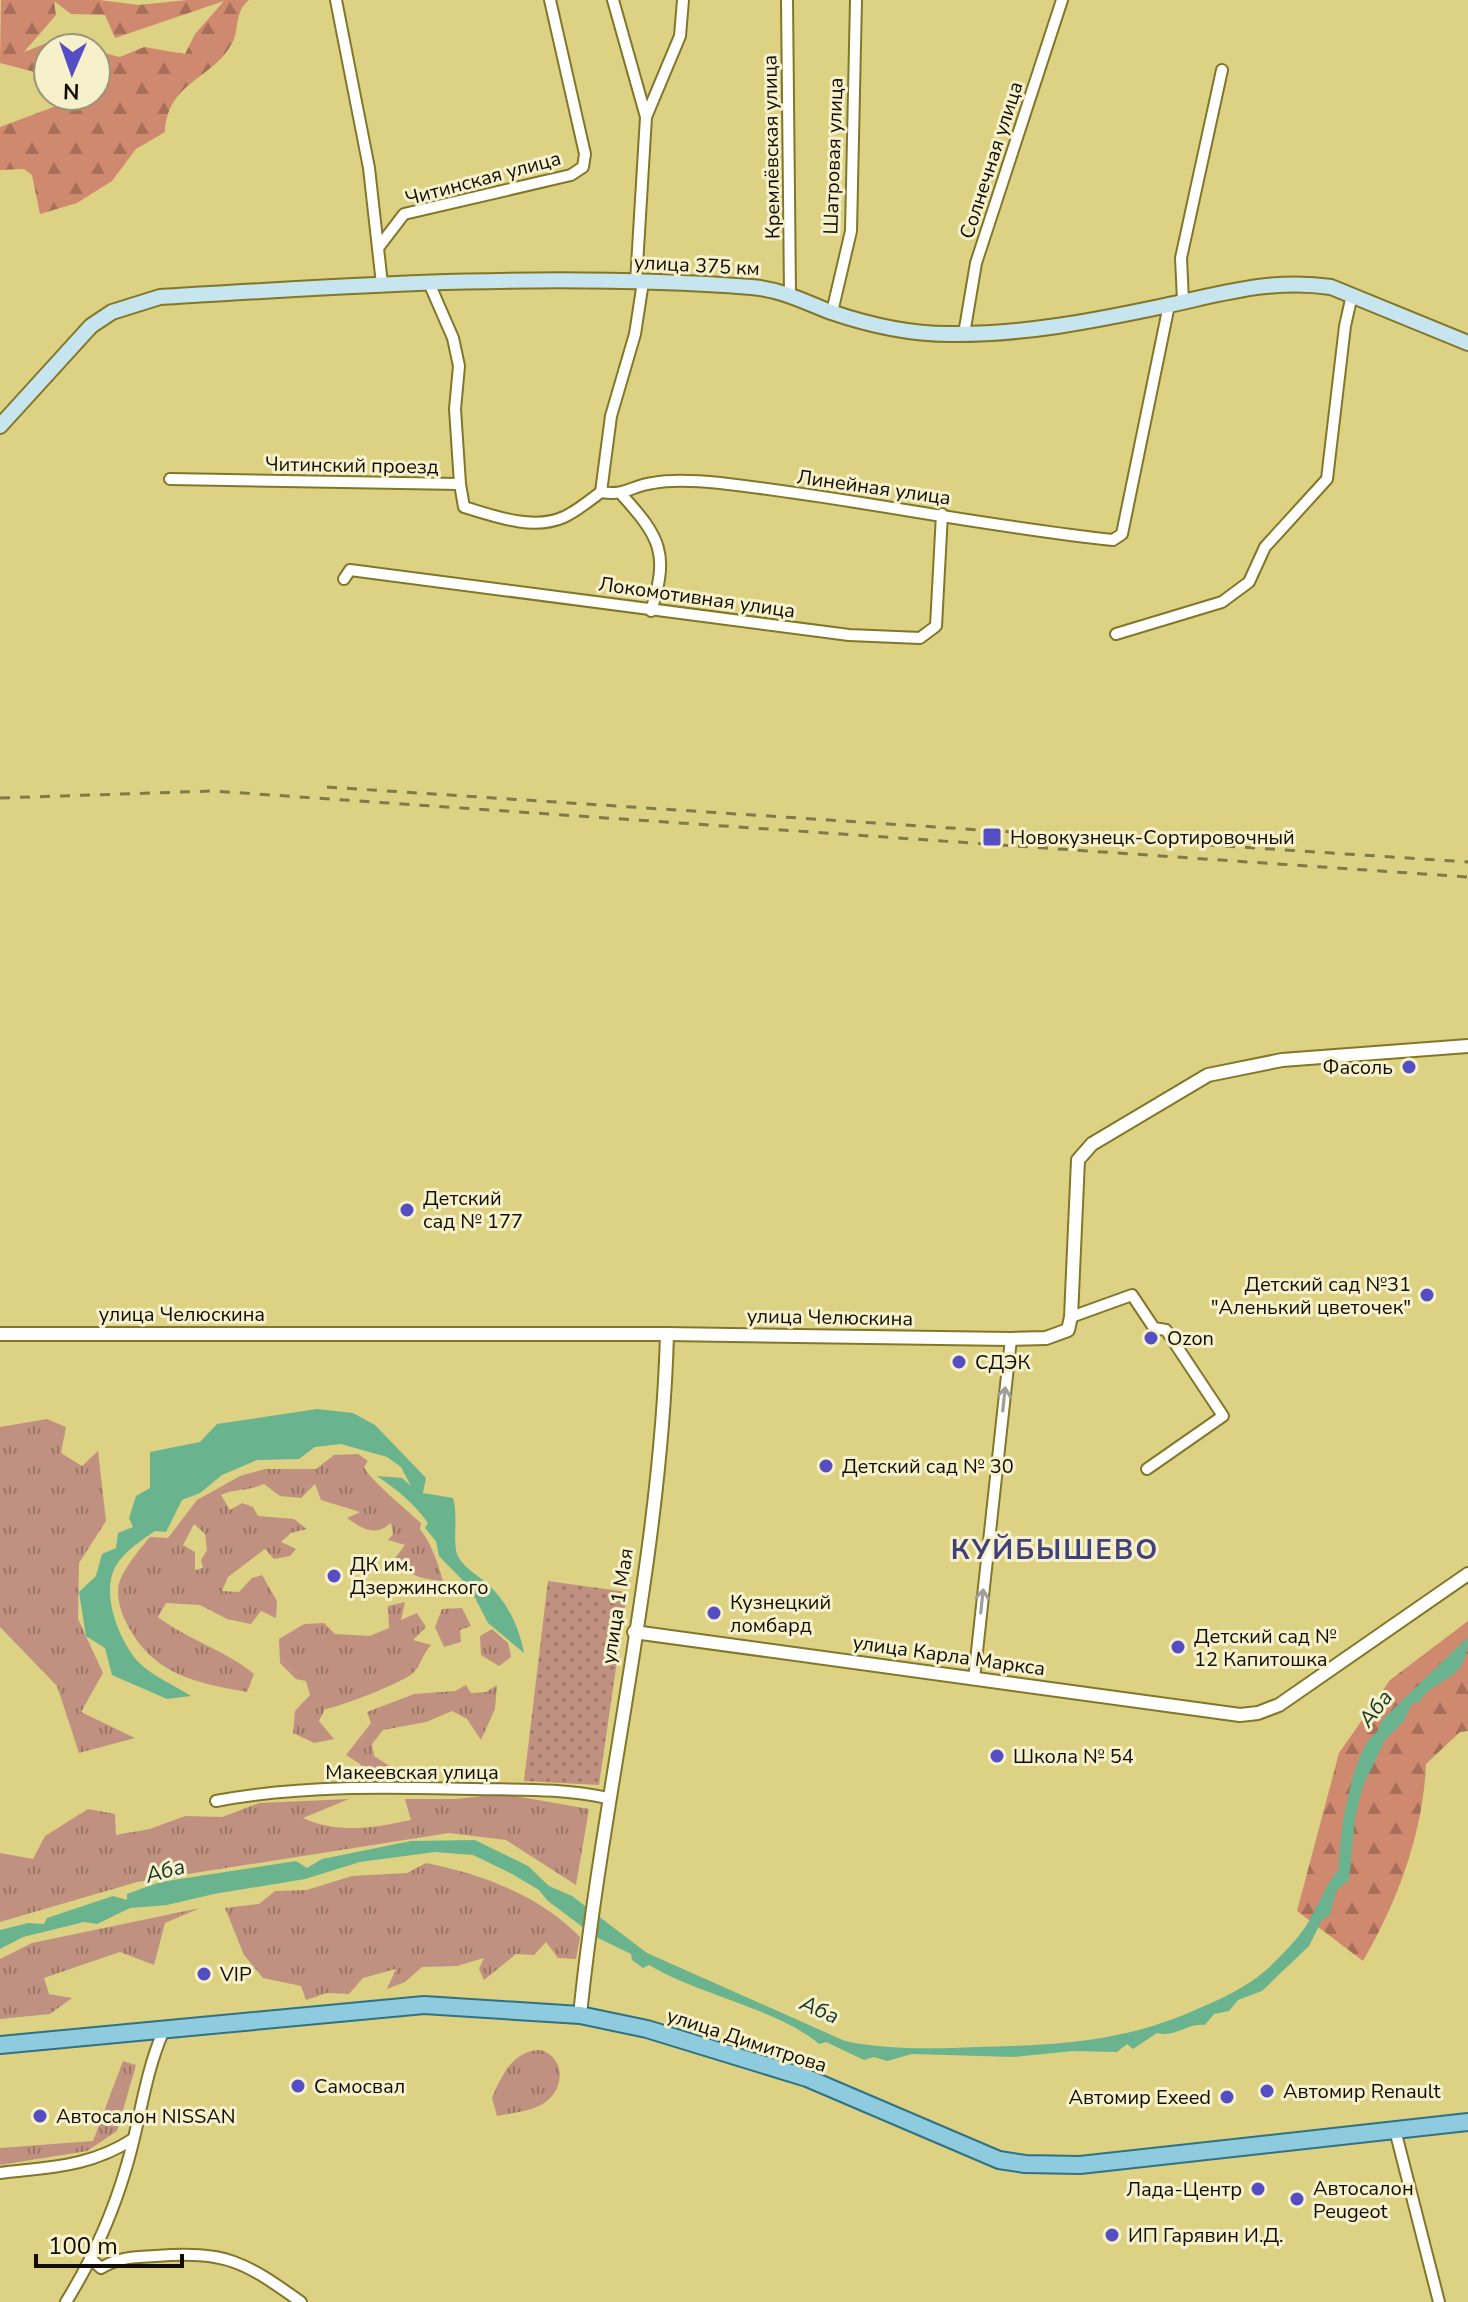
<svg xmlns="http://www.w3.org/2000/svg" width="1468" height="2302" viewBox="0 0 1468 2302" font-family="'Nunito Sans',sans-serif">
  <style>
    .grass { fill: url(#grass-tufts); fill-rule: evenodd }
    .forest { fill: url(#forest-firs) }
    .park { fill: url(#park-dots) }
    .water { fill: #69b48f }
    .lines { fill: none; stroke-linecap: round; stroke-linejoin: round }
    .minor-casing { stroke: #827728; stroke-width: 14 }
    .tertiary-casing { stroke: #827728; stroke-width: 16 }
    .secondary-casing { stroke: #827728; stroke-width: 18 }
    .primary-casing { stroke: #317282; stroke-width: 20 }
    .minor { stroke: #fff; stroke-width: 10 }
    .tertiary { stroke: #fff; stroke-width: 12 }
    .secondary { stroke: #c6e5ee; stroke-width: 14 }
    .primary { stroke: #8ecbde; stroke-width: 16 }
    .rail { stroke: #817948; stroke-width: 3; stroke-dasharray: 10 10; stroke-linecap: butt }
    .oneway { stroke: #a09e99 }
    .poi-dot { fill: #554dc4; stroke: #f6f1cb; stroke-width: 3 }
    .labels { text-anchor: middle; stroke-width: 6; stroke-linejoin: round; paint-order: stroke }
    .street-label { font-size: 20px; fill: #110d00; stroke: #f6f1cb }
    .poi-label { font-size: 20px; fill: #110d00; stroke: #f6f1cb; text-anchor: start }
    .water-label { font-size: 22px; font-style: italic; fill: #173828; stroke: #f6f1cb }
    .district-label { font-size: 28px; font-weight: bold; letter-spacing: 2px; fill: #40407d; stroke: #f6f1cb }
  </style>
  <defs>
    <pattern id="grass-tufts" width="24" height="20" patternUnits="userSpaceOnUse" patternTransform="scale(2)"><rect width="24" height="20" fill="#c09180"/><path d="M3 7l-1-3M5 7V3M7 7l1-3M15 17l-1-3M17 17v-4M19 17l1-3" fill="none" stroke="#9b7566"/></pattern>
    <pattern id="forest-firs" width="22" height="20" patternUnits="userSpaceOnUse" patternTransform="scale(2)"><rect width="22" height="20" fill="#cf896f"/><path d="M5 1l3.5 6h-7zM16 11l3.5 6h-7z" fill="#a76e59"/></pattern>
    <pattern id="park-dots" width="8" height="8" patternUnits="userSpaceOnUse" patternTransform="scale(2)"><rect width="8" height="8" fill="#c09180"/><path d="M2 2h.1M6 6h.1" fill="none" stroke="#9b7566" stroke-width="1.8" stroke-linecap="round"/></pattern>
  </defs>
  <rect width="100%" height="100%" fill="#ddd184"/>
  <g class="grass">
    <path d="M47,1419L66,1427L61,1453L82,1466L98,1451L106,1521L79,1563L78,1619L103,1673L81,1712L135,1738L79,1753L57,1686L0,1627V1427Z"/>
    <path d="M358,1454L368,1461L364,1467C369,1479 409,1512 421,1523L420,1529C431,1543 438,1563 443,1581C422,1579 408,1576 395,1558L405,1545L388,1540L393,1534L391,1523C375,1537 363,1529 347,1518L360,1512L321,1500L315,1484L301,1498L280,1496L264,1484C246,1492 235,1488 221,1495L230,1510L242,1503L253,1507L258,1516L294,1519L307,1529L291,1533L281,1542L296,1549L290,1556L274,1559L265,1549L228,1577L222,1591L239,1592L252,1578L262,1575L277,1601L276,1618L261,1611L251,1624L227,1619L200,1605L166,1603L158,1617C188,1640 225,1650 254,1674L247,1692C192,1682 151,1674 125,1620C119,1608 115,1590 121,1578C128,1563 140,1549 150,1537L168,1538L197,1500L240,1476L265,1469H316L334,1455ZM194,1524L205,1534L207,1550L201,1560L203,1568L195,1570V1552L183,1545Z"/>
    <path d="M405,1602L401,1620L417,1613L426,1627L413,1640L431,1645C423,1653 421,1665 414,1672C405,1682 340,1707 325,1709L319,1721L334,1739L314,1743L293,1733L295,1711L310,1695L306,1681L296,1679L280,1663L279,1639L304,1624L324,1623L335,1634L370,1636L389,1628L388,1606Z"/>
    <path d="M462,1608L471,1626L460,1630L461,1642L444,1647L435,1627L442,1609Z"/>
    <path d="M492,1629L508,1643L511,1657L499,1666L481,1655L480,1636Z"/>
    <path d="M466,1685L471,1693L486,1692L497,1685L495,1709L481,1740L467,1719L452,1711L426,1722L383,1730L372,1744L374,1756L391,1767L404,1781H369L360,1764L346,1755L371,1723L367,1712L414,1694L455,1691Z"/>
    <path d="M504,1794L589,1809L576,1885L506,1840L449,1833L137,1882L0,1922V1853L33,1859L45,1836L88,1809L115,1814L116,1835L150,1829L185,1816L222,1817L259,1803L349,1799L303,1818C338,1834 373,1828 411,1820L405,1799H455Z"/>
    <path d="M426,1863C482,1874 541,1896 580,1937L576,1959L558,1958L546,1942L534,1955L516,1954L484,1980L479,1969L484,1958L457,1966L422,1967L405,1982L387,1989L396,1969L363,1978L349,1994L327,1993L306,2000L301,1986L263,1978L244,1955L225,1908L259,1904L275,1891L307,1890L352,1876L407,1873Z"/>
    <path d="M200,1908L165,1923L154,1965L120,1952L44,1978L49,1994L72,1998L50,2014L0,2019V1959L32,1943Z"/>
    <path d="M541,2050C568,2059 564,2093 541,2105C527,2112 512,2113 497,2116L492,2098C502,2075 513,2050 541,2050Z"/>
    <path d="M123,2061L136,2065L117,2131L87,2151L0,2165V2148L93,2141Z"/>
  </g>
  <g class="forest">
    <path d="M1,0H99L139,5L187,0H249C235,11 239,26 234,39C217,79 167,80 165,132L136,149L112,181L77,203L40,214L32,175L24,169L0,170V127L83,96H96V51L120,57L144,47L185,54L195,34L224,1L115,38L105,15L71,14L54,1L56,15L24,52L68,35L79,48H48V74H42L0,63Z"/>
    <path d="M1468,1621V1731L1460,1732L1426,1764C1423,1833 1398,1901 1363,1961L1297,1911L1339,1753L1390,1680Z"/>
  </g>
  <path class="park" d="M548,1581L627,1592L599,1785L524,1781Z"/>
  <g class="water">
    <path d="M317,1409L353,1413L375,1425L426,1478L423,1493L453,1498C459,1518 451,1546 459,1558C465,1568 478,1576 487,1583C507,1602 519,1626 524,1653L488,1623L470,1588L439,1556L436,1541L425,1528L428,1523C415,1504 396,1489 377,1476L402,1478L411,1486L401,1467L387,1457L341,1444L315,1447L299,1459L257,1460L222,1475L200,1493L182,1500L166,1532L155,1531C142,1540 126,1550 117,1564C100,1590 117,1634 134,1657C146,1673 174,1685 191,1696L167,1699L112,1675L105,1648L86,1636L79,1592L96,1576L102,1554L116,1548L118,1533L133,1527L129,1518L136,1496L150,1488V1452L200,1442L217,1424Z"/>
    <path d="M1468,1637C1468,1683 1437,1675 1419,1702L1412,1704L1403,1722L1385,1740L1363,1786L1355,1818L1349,1880L1336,1891L1330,1915L1322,1920L1309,1946L1262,1991L1238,2000L1229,2011L1214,2014L1205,2025C1187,2023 1175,2038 1157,2033L1133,2049L1127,2044L1117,2052L1073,2051L1014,2057L912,2054L887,2061L874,2057L864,2060L826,2042L819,2044C778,2009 699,1995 649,1965L643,1968L632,1960L631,1954L596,1937L548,1901L539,1890L512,1874L473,1855L435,1852L360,1862L305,1879L214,1894L167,1905L130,1908L97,1924L84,1922L23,1937L0,1949V1930L28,1923L44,1924L47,1918L113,1896L127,1900V1894L160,1882L296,1861L307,1868L322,1859L411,1841L475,1840L528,1866L549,1886L572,1896L647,1953L845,2041C887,2050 934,2049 978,2047C1059,2045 1127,2042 1202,2007C1225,1997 1246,1987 1265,1971C1278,1959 1296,1941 1306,1926C1318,1907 1324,1887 1339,1869C1338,1841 1352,1747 1377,1732L1382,1720Z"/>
  </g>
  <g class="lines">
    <g class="minor-casing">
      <g id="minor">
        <path d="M336,0L369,168L382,284"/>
        <path d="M613,0L646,117"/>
        <path d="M787,0L790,294"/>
        <path d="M378,248L404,214L571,175L583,167L585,154L550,0"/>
        <path d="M636,282L646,117L680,36L683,0"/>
        <path d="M643,282L635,334L611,416L601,492C627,496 630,486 653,483C673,479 700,481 720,483C852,498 981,526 1113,540L1122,534L1169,305"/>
        <path d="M429,283L453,338L459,366L455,409L460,484"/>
        <path d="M1183,301L1181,258L1222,70"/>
        <path d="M832,312L851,231L856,0"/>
        <path d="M964,334L976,263L1062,0"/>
        <path d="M170,479L460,484L464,507C494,516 533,531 564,517C577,511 590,500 601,492"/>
        <path d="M622,495C661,538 669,554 651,611"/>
        <path d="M344,579L350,570L849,635L920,638L936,626L942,514"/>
        <path d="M1116,634L1222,602L1249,582L1265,547L1327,479L1345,326L1352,295"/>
        <path d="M1071,1317L1132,1295L1154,1328L1166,1330L1223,1416L1147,1469"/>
        <path d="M974,1679L1011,1339"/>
        <path d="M216,1801C300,1785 388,1787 473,1789C518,1790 563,1788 607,1798"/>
        <path d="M1395,2130L1439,2302"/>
        <path d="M0,2173C50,2167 90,2167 133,2139"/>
        <path d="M92,2260L101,2268C119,2257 135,2257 155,2256C227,2251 243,2261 301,2302"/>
        <path d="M66,2302C92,2260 112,2216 126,2168C140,2123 144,2076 163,2032"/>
      </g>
    </g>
    <g class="tertiary-casing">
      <g id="tertiary">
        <path d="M0,1334H667L1011,1339L1046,1338L1068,1330L1071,1317L1078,1160L1092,1144L1208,1075L1282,1060L1468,1046"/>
        <path d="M634,1632L1240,1715L1258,1713L1279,1705L1468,1574"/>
        <path d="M580,2015C603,1789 661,1560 667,1334"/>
      </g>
    </g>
    <g class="secondary-casing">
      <path id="secondary" d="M0,426L91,326L112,312L160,297C357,285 554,272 751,287C780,289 805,302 831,312C869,325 909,334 949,334C1022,335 1093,321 1164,306C1221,294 1272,278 1331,287L1468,343"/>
    </g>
    <g class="primary-casing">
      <path id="primary" d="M0,2045L424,2005L580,2015L647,2029L807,2078L999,2160L1025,2164L1080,2165L1468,2122"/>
    </g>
    <use href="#minor" class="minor"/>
    <use href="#tertiary" class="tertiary"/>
    <use href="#secondary" class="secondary"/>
    <use href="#primary" class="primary"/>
    <g class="rail">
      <path d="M327,787L1468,862"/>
      <path d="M0,798L213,791L1468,877"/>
    </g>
  </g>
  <defs><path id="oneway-shaft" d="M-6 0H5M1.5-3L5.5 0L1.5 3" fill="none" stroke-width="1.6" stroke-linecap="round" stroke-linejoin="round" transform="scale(2)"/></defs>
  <g class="oneway">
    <use href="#oneway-shaft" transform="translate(1004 1399) rotate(-84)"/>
    <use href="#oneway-shaft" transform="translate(982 1601) rotate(-84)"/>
  </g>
  <g class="poi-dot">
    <rect x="982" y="827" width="20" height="20" rx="4"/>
    <circle cx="1409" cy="1067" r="8"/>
    <circle cx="407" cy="1210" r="8"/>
    <circle cx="1427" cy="1295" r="8"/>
    <circle cx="1151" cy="1338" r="8"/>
    <circle cx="959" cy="1362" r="8"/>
    <circle cx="826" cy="1466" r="8"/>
    <circle cx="334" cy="1576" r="8"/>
    <circle cx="714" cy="1613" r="8"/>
    <circle cx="1178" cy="1647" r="8"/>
    <circle cx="997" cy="1756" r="8"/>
    <circle cx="204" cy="1974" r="8"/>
    <circle cx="298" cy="2086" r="8"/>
    <circle cx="1267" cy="2091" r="8"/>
    <circle cx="1227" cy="2097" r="8"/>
    <circle cx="40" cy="2116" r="8"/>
    <circle cx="1258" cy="2189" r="8"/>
    <circle cx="1297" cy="2199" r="8"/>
    <circle cx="1112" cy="2235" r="8"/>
  </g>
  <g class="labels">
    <g class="street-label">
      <text transform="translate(771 147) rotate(-91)" y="7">Кремлёвская улица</text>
      <text transform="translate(833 156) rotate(-88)" y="7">Шатровая улица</text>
      <text transform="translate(991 160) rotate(-72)" y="7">Солнечная улица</text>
      <text transform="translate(483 178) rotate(-15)" y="7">Читинская улица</text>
      <text transform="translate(697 265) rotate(3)" y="7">улица 375 км</text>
      <text transform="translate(352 465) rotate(1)" y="7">Читинский проезд</text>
      <text transform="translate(874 487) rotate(8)" y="7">Линейная улица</text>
      <text transform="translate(697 597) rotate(8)" y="7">Локомотивная улица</text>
      <text x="182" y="1321">улица Челюскина</text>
      <text transform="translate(830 1317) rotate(1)" y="7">улица Челюскина</text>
      <text transform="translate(617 1606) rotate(-81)" y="7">улица 1 Мая</text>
      <text transform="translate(949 1655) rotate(8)" y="7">улица Карла Маркса</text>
      <text x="412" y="1779">Макеевская улица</text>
      <text transform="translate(747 2040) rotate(18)" y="7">улица Димитрова</text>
    </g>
    <g class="poi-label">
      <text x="1010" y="844">Новокузнецк-Сортировочный</text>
      <text x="1393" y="1074" text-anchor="end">Фасоль</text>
      <text x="423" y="1205">Детский<tspan x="423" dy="23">сад № 177</tspan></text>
      <text x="1411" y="1291" text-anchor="end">Детский сад №31<tspan x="1411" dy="23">"Аленький цветочек"</tspan></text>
      <text x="1167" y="1345">Ozon</text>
      <text x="975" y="1369">СДЭК</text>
      <text x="842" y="1473">Детский сад № 30</text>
      <text x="350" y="1571">ДК им.<tspan x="350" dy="23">Дзержинского</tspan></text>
      <text x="730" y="1609">Кузнецкий<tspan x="730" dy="23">ломбард</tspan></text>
      <text x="1194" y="1643">Детский сад №<tspan x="1194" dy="23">12 Капитошка</tspan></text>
      <text x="1013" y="1763">Школа № 54</text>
      <text x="220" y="1981">VIP</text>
      <text x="314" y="2093">Самосвал</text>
      <text x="1283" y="2098">Автомир Renault</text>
      <text x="1211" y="2104" text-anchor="end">Автомир Exeed</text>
      <text x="56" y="2123">Автосалон NISSAN</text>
      <text x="1313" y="2195">Автосалон<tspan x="1313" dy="23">Peugeot</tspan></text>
      <text x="1242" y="2196" text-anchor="end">Лада-Центр</text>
      <text x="1128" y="2242">ИП Гарявин И.Д.</text>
    </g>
    <g class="water-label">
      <text transform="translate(1375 1708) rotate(-52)" y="8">Аба</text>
      <text transform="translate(165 1870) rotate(-15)" y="8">Аба</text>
      <text transform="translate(820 2009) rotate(24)" y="8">Аба</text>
    </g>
    <g class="district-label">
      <text x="1055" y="1559">КУЙБЫШЕВО</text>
    </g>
  </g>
  <g transform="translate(72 72) rotate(182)"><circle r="38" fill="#f6f1cb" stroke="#9a967a" stroke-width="2"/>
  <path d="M0-6L14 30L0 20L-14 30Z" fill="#554dc4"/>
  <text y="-12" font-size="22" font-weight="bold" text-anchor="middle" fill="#110d00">N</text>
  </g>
  <path d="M36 2254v12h146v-12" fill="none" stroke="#110d00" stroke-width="4"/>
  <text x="48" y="2254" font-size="24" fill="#110d00" stroke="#f6f1cb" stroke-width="6" paint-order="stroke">100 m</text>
</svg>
